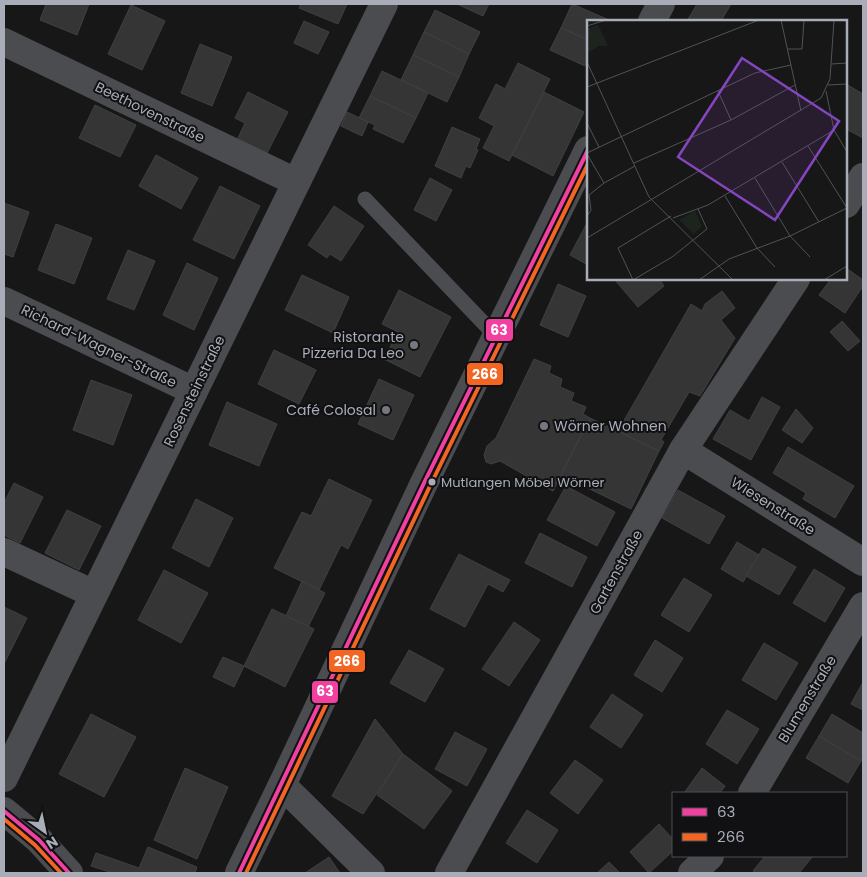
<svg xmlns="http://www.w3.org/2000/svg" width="867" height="877" viewBox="0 0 867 877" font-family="Poppins,sans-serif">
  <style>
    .building { fill: #353536; stroke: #3f4043 }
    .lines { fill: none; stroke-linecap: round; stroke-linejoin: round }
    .service { stroke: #4b4c50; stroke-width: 15 }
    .minor { stroke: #4b4c50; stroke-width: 28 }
    .tertiary { stroke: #4b4c50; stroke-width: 28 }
    .bus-1-casing { stroke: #111113; stroke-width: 8 }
    .bus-2-casing { stroke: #111113; stroke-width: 8 }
    .bus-1 { stroke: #f240a1; stroke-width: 4 }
    .bus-2 { stroke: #f26522; stroke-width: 4 }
    .poi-dot { fill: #757880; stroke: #111113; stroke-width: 2 }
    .bus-dot { fill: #a8adb8; stroke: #111113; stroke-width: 2 }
    .labels { text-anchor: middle; stroke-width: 4; stroke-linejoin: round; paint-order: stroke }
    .bus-label { font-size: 13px; fill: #a8adb8; stroke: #111113; text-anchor: start }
    .street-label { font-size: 14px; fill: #a8adb8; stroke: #111113 }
    .poi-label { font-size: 14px; fill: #a8adb8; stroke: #111113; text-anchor: end }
    .inset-road { fill: none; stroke: #515357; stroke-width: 1 }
    .view { fill: #8446be; fill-opacity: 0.15; stroke: #8446be; stroke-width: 2.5 }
    .inset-edge { fill: none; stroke: #a8adb8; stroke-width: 2.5 }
    .line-badge { stroke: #111113; stroke-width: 2 }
    .badge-label { font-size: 14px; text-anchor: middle; font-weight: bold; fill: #fff }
  </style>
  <rect width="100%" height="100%" fill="#171717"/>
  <g class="building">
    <path d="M46,4H89L77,35L40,20Z"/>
    <path d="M301,4H347L338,24L299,8Z"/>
    <path d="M457,4H489L483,16Z"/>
    <path d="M572,4L607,19L606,21H588V40L561,28Z"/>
    <path d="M697,4H731L721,21H687Z"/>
    <path d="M131,5L165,21L142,70L108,54Z"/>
    <path d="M435,10L480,32L469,54L424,32Z"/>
    <path d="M304,21L329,32L318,54L294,43Z"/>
    <path d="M561,28L588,40V59L585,66L550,50Z"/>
    <path d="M424,32L469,54L459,77L413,55Z"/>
    <path d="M200,44L232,57L212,106L181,93Z"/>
    <path d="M413,55L459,77L447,102L401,80Z"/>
    <path d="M518,63L550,79L509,161L483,148L494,126L479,118L496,84L505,89Z"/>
    <path d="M382,71L428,93L416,118L370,96Z"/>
    <path d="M846,84L863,94V138L846,129Z"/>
    <path d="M248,92L288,112L266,155L237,140L245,123L235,118Z"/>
    <path d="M544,92L584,112L553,176L512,155Z"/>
    <path d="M370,96L416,118L403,143L373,129L375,125L359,118Z"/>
    <path d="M95,105L136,125L120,157L79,138Z"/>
    <path d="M347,112L368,122L362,136L341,126Z"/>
    <path d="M452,127L480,139L476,149L478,150L470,168L466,166L461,178L435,166Z"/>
    <path d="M156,155L198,178L181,209L139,186Z"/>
    <path d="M430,178L452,190L436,221L414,210Z"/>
    <path d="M220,186L260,206L234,259L193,240Z"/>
    <path d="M4,203L29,212L13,257L4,254Z"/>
    <path d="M334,206L364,226L341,261L330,254L327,258L308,245Z"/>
    <path d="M588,221V265L570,255Z"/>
    <path d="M56,224L92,238L74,284L38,270Z"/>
    <path d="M128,250L155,261L134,310L107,299Z"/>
    <path d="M187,263L218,278L194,330L163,315Z"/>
    <path d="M846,268L863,280V286L845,313L819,295L831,279H846Z"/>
    <path d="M302,275L349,297L333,333L285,310Z"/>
    <path d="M614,279H659L664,286L638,307Z"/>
    <path d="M558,284L586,296L568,337L540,325Z"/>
    <path d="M399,290L451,317L420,377L384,359L398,332L382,324Z"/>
    <path d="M722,291L735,308L721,320L735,338L700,396L689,392L661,440L664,442L659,451L618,431L691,304L702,311L705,304Z"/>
    <path d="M842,321L860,341L848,351L830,332Z"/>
    <path d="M274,350L316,370L299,404L258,384Z"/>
    <path d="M534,359L551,366L549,373L562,379L560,387L574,393L571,401L586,407L583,414L590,418L553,491L500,461L491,464L486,462L484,455L487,446L496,438Z"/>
    <path d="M379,379L414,395L393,440L358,424Z"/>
    <path d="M91,380L132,395L113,445L73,430Z"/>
    <path d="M762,397L780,407L751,460L713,439L730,410L749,421Z"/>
    <path d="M227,402L277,424L259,466L209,445Z"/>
    <path d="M796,409L813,428L802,443L782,430Z"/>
    <path d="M590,418L659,451L631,509L561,475Z"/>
    <path d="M788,447L854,486L835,518L803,499L806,493L773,473Z"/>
    <path d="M329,479L372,500L348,549L341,545L319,590L274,568L302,512L311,516Z"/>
    <path d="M14,483L43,497L20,543L4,535V503Z"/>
    <path d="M566,486L615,512L597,546L547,520Z"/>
    <path d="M678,490L725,516L709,544L662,518Z"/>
    <path d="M196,499L233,518L209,567L172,548Z"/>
    <path d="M67,510L101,526L79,570L45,553Z"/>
    <path d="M540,533L587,557L572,587L525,563Z"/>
    <path d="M737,542L759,555L743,582L721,569Z"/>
    <path d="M763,548L796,567L779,595L746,576Z"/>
    <path d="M459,554L510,580L503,592L488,584L465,627L430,609Z"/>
    <path d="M814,569L845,588L825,622L793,603Z"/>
    <path d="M164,570L208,593L181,643L138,620Z"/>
    <path d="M684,578L712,595L689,632L661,615Z"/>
    <path d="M302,581L325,593L308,627L286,616Z"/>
    <path d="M4,607L27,618L4,664Z"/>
    <path d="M272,609L314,629L285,687L244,666Z"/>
    <path d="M514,622L540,640L509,686L482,669Z"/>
    <path d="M655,640L683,658L662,692L634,675Z"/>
    <path d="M764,643L798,663L776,700L742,680Z"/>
    <path d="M409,650L444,669L425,702L390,683Z"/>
    <path d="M223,657L244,666L234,687L213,677Z"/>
    <path d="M863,682V710L851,704Z"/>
    <path d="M612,694L643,715L621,748L590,727Z"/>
    <path d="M727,710L759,729L737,764L706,744Z"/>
    <path d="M91,714L136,737L104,797L59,774Z"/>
    <path d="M832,714L863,733V757L861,761L819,736Z"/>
    <path d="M375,719L403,754L363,814L332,796Z"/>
    <path d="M455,732L487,749L467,786L435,769Z"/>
    <path d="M819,736L861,761L848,783L806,758Z"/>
    <path d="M403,754L452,791L424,829L377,795Z"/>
    <path d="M575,760L603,780L578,814L550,793Z"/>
    <path d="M185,768L228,787L197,859L154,840Z"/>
    <path d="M702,768L725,786L720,793H684Z"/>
    <path d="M527,810L558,830L537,863L506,843Z"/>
    <path d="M659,824L673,839V851L649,873L630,852Z"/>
    <path d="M148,847L197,867L195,873H113L91,866L96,853L139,868Z"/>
    <path d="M765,856H813L799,873H756L753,871Z"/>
    <path d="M329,857L340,873H305Z"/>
    <path d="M609,862L620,873H597Z"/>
  </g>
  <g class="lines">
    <path class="service" d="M365,199L496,336"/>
    <g class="minor">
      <path d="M4,42L296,182"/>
      <path d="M846,204L863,177"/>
      <path d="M4,301L194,391"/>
      <path d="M683,450L863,562"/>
      <path d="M4,552L94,594"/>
      <path d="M4,778L384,4"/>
      <path d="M282,785L371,873"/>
      <path d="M752,793L863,606"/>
      <path d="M4,811L39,840L69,873"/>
      <path d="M449,873L683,450L796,279"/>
      <path d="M692,873L710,856"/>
    </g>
    <g class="tertiary">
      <path d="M652,21L661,4"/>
      <path d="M239,873L282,785L424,483L588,150"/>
    </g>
    <g class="bus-1-casing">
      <g id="bus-1">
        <path d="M4,811L39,840L69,873"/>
        <path d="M239,873L424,483L588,150"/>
      </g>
    </g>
    <g class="bus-2-casing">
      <g id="bus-2">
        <path d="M4,819L35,845L61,873"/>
        <path d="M246,873L430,486L588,164"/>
      </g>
    </g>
    <use href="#bus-1" class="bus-1"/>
    <use href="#bus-2" class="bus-2"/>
  </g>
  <g class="poi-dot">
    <circle cx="414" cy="345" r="5"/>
    <circle cx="386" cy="410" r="5"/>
    <circle cx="544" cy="426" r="5"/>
  </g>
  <circle class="bus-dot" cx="432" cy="482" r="4.5"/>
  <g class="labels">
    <g class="bus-label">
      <text x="441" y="487">Mutlangen Möbel Wörner</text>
    </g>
    <g class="street-label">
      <text transform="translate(150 112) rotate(26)" y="5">Beethovenstraße</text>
      <text transform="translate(99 346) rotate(26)" y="5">Richard-Wagner-Straße</text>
      <text transform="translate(194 391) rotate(-64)" y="5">Rosensteinstraße</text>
      <text transform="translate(773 506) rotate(32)" y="5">Wiesenstraße</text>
      <text transform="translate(616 572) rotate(-61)" y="5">Gartenstraße</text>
      <text transform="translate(807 699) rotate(-59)" y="5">Blumenstraße</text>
    </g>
    <g class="poi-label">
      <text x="404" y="342">Ristorante<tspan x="404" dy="16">Pizzeria Da Leo</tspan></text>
      <text x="376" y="415">Café Colosal</text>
      <text x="554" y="431" text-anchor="start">Wörner Wohnen</text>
    </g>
  </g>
  <g transform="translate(587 20)">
    <rect width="260" height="260" fill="#171717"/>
    <path d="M11,5L21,26H12L0,33V9ZM108,191L115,206L107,214L92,200Z" fill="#1d241e"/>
    <path class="inset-road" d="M194,0L214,91M0,6L19,0M201,29H215L217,0M0,42L62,177L146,260M244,44L260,43M241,65L260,64M0,67L172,0M131,71L144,100M239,71L247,110L260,132M0,103L12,127M221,126L260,188M0,133L168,53L204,45M0,134L17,163M195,142L232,202M47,143L144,100L208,65M168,158L203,216L223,237M138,176L170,228L188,247M0,196L4,190L2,175L17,163L48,146M84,196L31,228L46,260L85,237L120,209L111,189M86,198L121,185L247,110M0,218L234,78L243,59L247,0M112,260L142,239L203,216L260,188M237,260L260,246"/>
    <path class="view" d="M155,38L252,101L188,200L91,137Z"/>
    <rect width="260" height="260" class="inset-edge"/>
  </g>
  <g class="line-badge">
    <rect x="485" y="318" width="29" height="24" rx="5" fill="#f240a1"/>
    <rect x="466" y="362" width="38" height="24" rx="5" fill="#f26522"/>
    <rect x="328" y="649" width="38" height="24" rx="5" fill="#f26522"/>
    <rect x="311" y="680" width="28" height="24" rx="5" fill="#f240a1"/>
  </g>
  <g class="badge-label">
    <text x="499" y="335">63</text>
    <text x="485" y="379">266</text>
    <text x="347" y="666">266</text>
    <text x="325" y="696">63</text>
  </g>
  <rect width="867" height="877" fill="none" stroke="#a8adb8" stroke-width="10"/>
  <rect x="672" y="792" width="175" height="65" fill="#111113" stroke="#4d4f55"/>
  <rect x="682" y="808" width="25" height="8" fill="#f240a1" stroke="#4d4f55"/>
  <text x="717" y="817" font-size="15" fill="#a8adb8">63</text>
  <rect x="682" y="833" width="25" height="8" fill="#f26522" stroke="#4d4f55"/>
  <text x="717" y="842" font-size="15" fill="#a8adb8">266</text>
  <g transform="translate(45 832) rotate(147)" stroke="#111113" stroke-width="4" paint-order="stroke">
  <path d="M0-4L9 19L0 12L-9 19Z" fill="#a8adb8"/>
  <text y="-8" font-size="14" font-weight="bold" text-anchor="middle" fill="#a8adb8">N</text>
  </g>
</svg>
